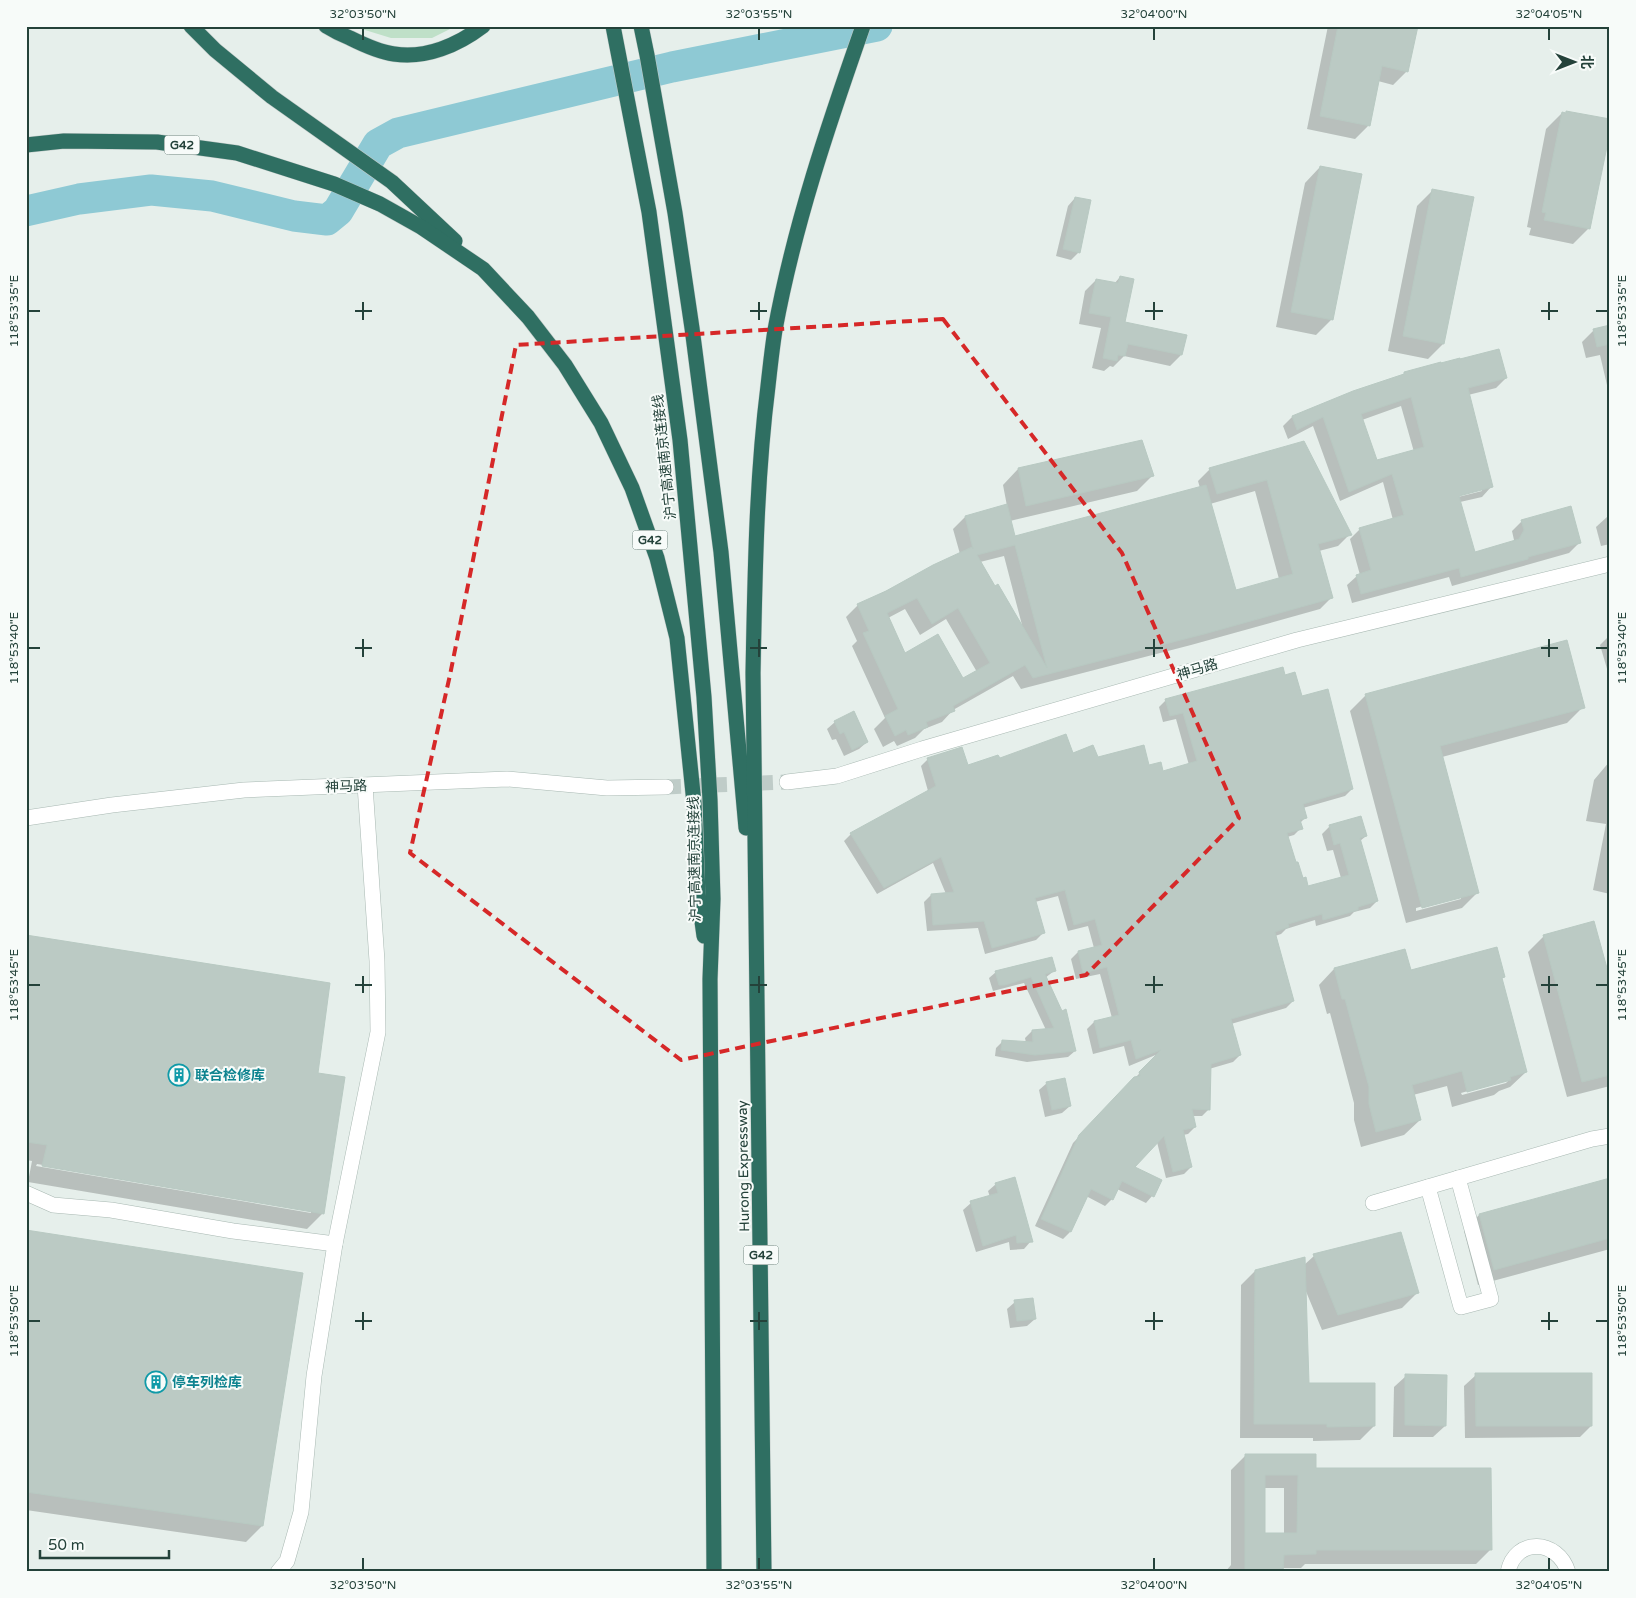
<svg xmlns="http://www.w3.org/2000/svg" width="1636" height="1598" viewBox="0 0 1636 1598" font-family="'Varela Round','Noto Sans SC',sans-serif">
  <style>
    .green { fill: #bfe0c8 }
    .shadow { fill: #0003; fill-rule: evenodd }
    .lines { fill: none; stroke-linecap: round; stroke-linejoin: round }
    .river { stroke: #8ec9d4; stroke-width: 31 }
    .building { fill: #bbcac4; stroke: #b8c9c2; fill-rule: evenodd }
    .minor-tunnel { stroke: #bfccc8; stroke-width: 15; stroke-dasharray: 15 8; stroke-linecap: butt }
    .minor-casing { stroke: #a8b8b2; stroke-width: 16 }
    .highway-casing { stroke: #c2cac8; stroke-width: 16 }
    .minor { stroke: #fff; stroke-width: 15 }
    .highway { stroke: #2f6f62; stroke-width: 15 }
    .marked { fill: none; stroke: #d62828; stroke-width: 4; stroke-dasharray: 10 6; stroke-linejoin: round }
    .ticks { fill: none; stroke: #24423a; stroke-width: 2 }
    .labels { text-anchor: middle; stroke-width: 4; stroke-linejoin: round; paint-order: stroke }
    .shield { fill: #f7fbf9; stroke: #637a73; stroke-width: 1 }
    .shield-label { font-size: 12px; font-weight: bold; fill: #24423a }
    .street-label { font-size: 14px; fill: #24423a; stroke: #f7fbf9 }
    .culture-label { font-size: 14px; font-weight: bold; fill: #0d838f; stroke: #f7fbf9; text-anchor: start }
    .neatline { fill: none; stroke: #24423a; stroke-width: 2 }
    .ticks-label { font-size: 12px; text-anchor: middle; fill: #24423a }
  </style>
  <rect width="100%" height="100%" fill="#e6efeb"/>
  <path class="green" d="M352,26H456L432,38H391Z"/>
  <g class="shadow">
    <path d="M1328,26H1416L1407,71L1393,85L1378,81L1368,126L1355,139L1307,129Z"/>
    <path d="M1567,112L1589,228L1573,244L1529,235L1531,228L1527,227L1546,129L1562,113L1565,114Z"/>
    <path d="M1320,167L1332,319L1316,335L1276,327L1305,183Z"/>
    <path d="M1433,190L1443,344L1428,359L1388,351L1417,206Z"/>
    <path d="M1075,198L1079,252L1071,260L1056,256L1068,206Z"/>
    <path d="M1120,277L1123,323L1181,355L1170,366L1124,356L1113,367L1110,366L1104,371L1092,368L1101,328L1079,324L1085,291L1096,280L1114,284Z"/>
    <path d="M1610,326V398L1600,355L1586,358L1582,342L1594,330Z"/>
    <path d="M1405,373L1506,378L1496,388L1468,395L1491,487L1482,497L1460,502L1474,553L1514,542V540L1512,531L1522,521L1579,543L1569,553L1452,586L1449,577L1352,603L1347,585L1357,576L1360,575L1350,539L1360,529L1393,520L1383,482L1340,501L1313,426L1288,439L1283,426L1292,417L1402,376ZM1401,406L1414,452L1376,462L1362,420ZM1482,489V491L1454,498L1453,496Z"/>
    <path d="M1303,442L1350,534L1338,546L1319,551L1331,598L1320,609L1191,645L1021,689L1013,676L953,710L942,722L924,729L915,738L897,746L894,741L883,747L874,729L885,718L852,646L857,641L846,617L858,605L960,554L953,529L965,517L1007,506L1003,485L1018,469L1153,475L1137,491L1010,521L1015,538L1200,488L1198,481L1210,469ZM1255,491L1279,579L1235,592L1210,504ZM1004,556L1022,625L995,588L980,562ZM905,609L920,635L946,619L977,672L962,680L904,655L888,618Z"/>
    <path d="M1610,516V544L1601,546L1596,527L1607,517Z"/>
    <path d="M1610,635V679L1600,645Z"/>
    <path d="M1284,676L1301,698L1352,789L1345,796L1303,808L1305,818L1300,823L1301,828L1294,835L1287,837L1295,864L1308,887L1341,878L1333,850L1327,851L1322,834L1329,827L1360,818L1366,836L1360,841L1377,901L1370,908L1354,912L1350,916L1316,926L1315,920L1286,929L1281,934L1275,936L1293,1001L1286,1008L1231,1024L1240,1055L1233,1062L1209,1069V1109L1202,1116H1192L1195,1127L1188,1134L1183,1135L1191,1167L1184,1174L1166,1178L1157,1142L1133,1167L1160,1180L1152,1196L1146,1203L1117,1189L1112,1199L1105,1206L1086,1196L1070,1232L1063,1239L1035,1226L1073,1143L1158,1054L1129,1066L1124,1046L1093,1054L1087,1029L1094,1022L1112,1018L1100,974L1076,979L1071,959L1078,952L1094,948L1088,926L1068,931L1058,896L1035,902L1043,933L1036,940L985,954L978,928L927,931L924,902L931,895L946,894L933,863L877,894L844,841L851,834L928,791L921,766L928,759L967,767L999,760L1072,755L1148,766L1162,772L1189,765L1176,719L1163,722L1159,707L1166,700Z"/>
    <path d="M1366,695L1583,707L1567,723L1442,757L1478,892L1462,908L1406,923L1350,711ZM1461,896V899L1416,911V908Z"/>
    <path d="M835,722L867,742L859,749L844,756L836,739L832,740L827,729Z"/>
    <path d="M1610,761V894L1593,890L1606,824L1586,821L1594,780Z"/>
    <path d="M26,936L317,1074L323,1213L307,1229L28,1182L32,1161L26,1160ZM37,1164L311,1211V1213L36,1166Z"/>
    <path d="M1544,936L1610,984V1086L1567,1097L1528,952Z"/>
    <path d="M1334,969L1504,976L1501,979L1526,1072L1510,1087L1499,1091L1494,1095L1452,1107L1447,1086L1413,1095L1420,1120L1404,1135L1361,1147L1354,1120V1103L1330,1013L1327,1014L1319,985ZM1510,1079L1506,1083L1462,1095L1461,1093Z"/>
    <path d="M1054,971L1045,978L1075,1051L1068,1057L1027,1062L995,1056L996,1048L1003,1041L1026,1043L1025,1038L1032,1031L1046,1030L1024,983L993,991L989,978L996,972Z"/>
    <path d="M1047,1083L1070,1106L1062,1113L1045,1117L1039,1090Z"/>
    <path d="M1610,1179V1249L1478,1285L1464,1231L1479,1215Z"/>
    <path d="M996,1184L1031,1241L1024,1249L1010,1250L1009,1242L976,1252L963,1210L971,1203L990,1197L988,1191Z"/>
    <path d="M26,1232L302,1274L262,1526L246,1542L26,1510Z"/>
    <path d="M1314,1256L1418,1292L1402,1308L1322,1330L1305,1289L1308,1385L1374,1426L1360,1440L1313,1441V1438H1240L1241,1285L1255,1271L1304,1265Z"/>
    <path d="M1015,1302L1035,1319L1027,1326L1010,1328L1007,1309Z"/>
    <path d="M1476,1375L1591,1426L1580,1437L1465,1438L1464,1386Z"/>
    <path d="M1406,1376L1445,1426L1433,1437H1393L1394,1387Z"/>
    <path d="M1245,1456L1315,1469L1490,1550L1476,1564H1305L1301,1568H1282V1572H1225L1231,1565V1470ZM1263,1488H1284V1535H1263Z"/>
  </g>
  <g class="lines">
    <path class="river" d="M26,211L79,199L151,190L212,196L294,216L327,220L338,211L378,144L398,133L672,67L877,26"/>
  </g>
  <g class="building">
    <path d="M1338,26H1418L1408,72L1382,66L1370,126L1320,116Z"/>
    <path d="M1566,111L1610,119V132L1590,229L1544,220L1546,213L1542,212L1562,112L1566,113Z"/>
    <path d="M1320,166L1362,174L1333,320L1291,312Z"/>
    <path d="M1432,189L1474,197L1444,344L1403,336Z"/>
    <path d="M1075,197L1091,200L1080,253L1063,249Z"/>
    <path d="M1120,276L1134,279L1125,322L1187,335L1182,355L1128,344L1125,356L1118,355L1117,361L1103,358L1111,317L1089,313L1096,279L1118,283Z"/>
    <path d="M1610,325V344L1597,347L1593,329Z"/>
    <path d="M1499,349L1507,378L1468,388L1493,487L1459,496L1475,552L1519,539L1524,530L1521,520L1571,506L1581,543L1528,557V559L1461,577L1459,568L1361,594L1356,575L1371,570L1359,528L1404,515L1392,474L1349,492L1323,417L1297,430L1292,416L1353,391L1404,374V372L1441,362V363L1460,358V359ZM1411,397L1424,447L1377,460L1361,414Z"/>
    <path d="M1142,440L1154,476L1026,506L1018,468Z"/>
    <path d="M1304,441L1352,535L1318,544L1333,598L1204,634L1033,678L1025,665L953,706L955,711L926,722L928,727L908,735L906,730L895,736L885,716L898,709L863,633L869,631L857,604L886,591L933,565L972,547L973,549L965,516L1007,504L1015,536L1206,485L1236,590L1293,574L1267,480L1217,494L1209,468ZM1015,545L1047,668L998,584L995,586L977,555ZM917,598L932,624L958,608L990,663L963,678L938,634L905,653L887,613Z"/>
    <path d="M1567,640L1585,708L1440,746L1479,893L1422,908L1365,694Z"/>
    <path d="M1283,667L1285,675L1295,672L1302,696L1328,689L1353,789L1303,804L1307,818L1300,820L1303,829L1287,833L1296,862H1298L1303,878L1306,877L1308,886L1349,875L1340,843L1334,845L1329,825L1361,816L1367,836L1360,838L1378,901L1358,907V910L1323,920L1322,914L1288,924L1289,927L1275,932L1294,1001L1231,1019L1241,1055L1211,1064L1210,1110L1192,1109L1196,1127L1183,1130L1192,1167L1173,1172L1164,1136L1135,1167L1162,1180L1154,1197L1122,1181L1113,1200L1091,1189L1071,1232L1041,1219L1079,1135L1134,1077L1140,1076L1139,1072L1161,1050L1136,1059L1131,1040L1100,1048L1094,1021L1119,1015L1107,967L1083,973L1078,951L1102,945L1095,919L1074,925L1065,890L1035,898L1045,933L992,948L984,921L933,925L931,894L954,892L941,857L884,888L850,833L936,786L927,758L962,747L968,765L998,755L1000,758L1066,734L1073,753L1093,745L1098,757L1144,745L1149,765L1161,762L1163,771L1197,761L1183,713L1170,716L1165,699Z"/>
    <path d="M854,711L868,742L852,750L844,732L840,734L834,721Z"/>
    <path d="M1594,921L1610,979V1075L1582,1082L1543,935Z"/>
    <path d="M26,935L330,983L318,1073L345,1077L324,1214L42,1166L47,1145L26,1142Z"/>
    <path d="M1497,947L1505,977L1502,978L1527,1072L1510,1077L1511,1080L1467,1092L1462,1071L1412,1085L1421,1120L1376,1132L1369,1104V1087L1345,999H1342L1334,968L1405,949L1411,970Z"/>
    <path d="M1052,957L1056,971L1045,974L1062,1011L1066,1009L1076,1051L1035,1055L1001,1050L1002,1040L1033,1042L1032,1030L1054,1028L1031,977L1005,985H999L995,971Z"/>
    <path d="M1065,1078L1071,1106L1052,1110L1046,1082Z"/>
    <path d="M1015,1177L1033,1242L1017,1243L1016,1235L983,1246L970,1201L998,1193L995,1183Z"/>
    <path d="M1610,1178V1238L1494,1270L1479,1214Z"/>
    <path d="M26,1230L303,1273L263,1526L26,1492Z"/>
    <path d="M1401,1232L1419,1293L1338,1315L1313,1254Z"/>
    <path d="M1305,1257L1309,1383H1375V1426L1327,1427V1424H1254L1255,1270Z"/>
    <path d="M1033,1298L1036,1319L1017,1321L1014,1300Z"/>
    <path d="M1475,1373H1592V1426H1476Z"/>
    <path d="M1405,1374L1447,1375L1446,1426L1405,1425Z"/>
    <path d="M1245,1454H1316V1468H1491L1492,1550H1316V1554L1284,1555L1283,1572H1245ZM1265,1475H1298L1297,1533H1265Z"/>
  </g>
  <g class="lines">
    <path class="minor-tunnel" d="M666,787L787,782"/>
    <g class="minor-casing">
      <g id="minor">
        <path d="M787,782L837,776L922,749L1297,640L1610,564"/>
        <path d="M26,818L112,805L244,790L507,779L607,788L666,787"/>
        <path d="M1428,1187L1461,1307L1491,1299L1458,1178"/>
        <path d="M26,1193L53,1205L111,1210L233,1231L335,1244"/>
        <path d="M1373,1203L1592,1139L1610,1136"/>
        <path d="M278,1572L287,1561L301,1512L314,1376L335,1244L378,1032L377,961L365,785"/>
        <path d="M1508,1572C1515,1537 1558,1539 1568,1572"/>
      </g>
    </g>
    <g class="highway-casing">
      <g id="highway">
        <path d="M191,26L215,50L272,97L392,182L455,241"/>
        <path d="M326,26C334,31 342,35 350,38C364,45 379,52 394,54C426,59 458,45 483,26"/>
        <path d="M613,26L649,212L680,440L704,697L710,800L713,899L710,979L714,1572"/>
        <path d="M641,26L647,55L675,213L692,328L721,552L746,828"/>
        <path d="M26,145L64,141L157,142L237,153L334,184L380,204L421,227L483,269L528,317L565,365L601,423L632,488L657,558L677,638L694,803L698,893L704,936"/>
        <path d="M764,1572L753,673C755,577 756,481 768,386C770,368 772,349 775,330C794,226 828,126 863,26"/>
      </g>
    </g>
    <use href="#minor" class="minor"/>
    <use href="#highway" class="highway"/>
  </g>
  <path class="marked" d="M943,319L1122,553L1239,818L1086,975L681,1060L410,853L450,675L516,345Z"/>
  <path class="ticks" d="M363,28V40M759,28V40M1154,28V40M1549,28V40M363,302V320M759,302V320M1154,302V320M1549,302V320M28,311H40M355,311H372M750,311H767M1145,311H1163M1541,311H1558M1596,311H1608M363,639V657M759,639V657M1154,639V657M1549,639V657M28,648H40M355,648H372M750,648H767M1145,648H1163M1541,648H1558M1596,648H1608M363,976V993M759,976V993M1154,976V993M1549,976V993M28,985H40M355,985H372M750,985H767M1145,985H1163M1541,985H1558M1596,985H1608M363,1312V1330M759,1312V1330M1154,1312V1330M1549,1312V1330M28,1321H40M355,1321H372M750,1321H767M1145,1321H1163M1541,1321H1558M1596,1321H1608M363,1558V1570M759,1558V1570M1154,1558V1570M1549,1558V1570"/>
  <defs>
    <g id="building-ring" transform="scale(1.125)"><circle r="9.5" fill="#f7fbf9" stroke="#0f9aa8" stroke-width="1.5"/><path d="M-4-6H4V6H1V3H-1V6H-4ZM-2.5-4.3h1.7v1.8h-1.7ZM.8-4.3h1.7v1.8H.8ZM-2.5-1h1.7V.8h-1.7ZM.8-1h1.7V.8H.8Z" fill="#0f9aa8"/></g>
  </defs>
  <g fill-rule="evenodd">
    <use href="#building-ring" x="179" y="1075"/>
    <use href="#building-ring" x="156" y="1382"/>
  </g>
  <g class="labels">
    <g class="shield">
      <rect x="164.5" y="135.5" width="35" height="19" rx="4"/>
      <rect x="632.5" y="530.5" width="35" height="19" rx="4"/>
      <rect x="743.5" y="1245.5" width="35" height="19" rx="4"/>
    </g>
    <g class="shield-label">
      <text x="182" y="149">G42</text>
      <text x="650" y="544">G42</text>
      <text x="761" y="1259">G42</text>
    </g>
    <g class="street-label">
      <text transform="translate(664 457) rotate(-96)" y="5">沪宁高速南京连接线</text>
      <text transform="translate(1197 669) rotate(-17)" y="5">神马路</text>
      <text transform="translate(346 786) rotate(-2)" y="5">神马路</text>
      <text transform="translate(694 859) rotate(-91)" y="5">沪宁高速南京连接线</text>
      <text transform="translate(743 1166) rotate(-91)" y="5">Hurong Expressway</text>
    </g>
    <g class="culture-label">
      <text x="195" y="1080">联合检修库</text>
      <text x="172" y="1387">停车列检库</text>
    </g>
  </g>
  <rect width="1636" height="1598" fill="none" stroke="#f7fbf9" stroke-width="55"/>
  <g transform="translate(1574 62) rotate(90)" stroke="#f7fbf9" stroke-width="4" paint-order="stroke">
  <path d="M0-4L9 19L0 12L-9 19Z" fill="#24423a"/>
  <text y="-8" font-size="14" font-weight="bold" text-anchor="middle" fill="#24423a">北</text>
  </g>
  <path d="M40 1550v8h129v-8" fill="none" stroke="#24423a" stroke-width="2.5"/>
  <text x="48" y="1550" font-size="15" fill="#24423a" stroke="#f7fbf9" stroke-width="4" paint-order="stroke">50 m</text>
  <rect x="28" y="28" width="1580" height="1542" class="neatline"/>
  <g class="ticks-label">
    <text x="363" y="18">32°03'50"N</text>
    <text x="759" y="18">32°03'55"N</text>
    <text x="1154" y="18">32°04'00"N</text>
    <text x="1549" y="18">32°04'05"N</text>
    <text transform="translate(1622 311) rotate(-90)" y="4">118°53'35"E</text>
    <text transform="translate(14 311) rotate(-90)" y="4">118°53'35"E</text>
    <text transform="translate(1622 648) rotate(-90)" y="4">118°53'40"E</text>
    <text transform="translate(14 648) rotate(-90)" y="4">118°53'40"E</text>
    <text transform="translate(1622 985) rotate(-90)" y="4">118°53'45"E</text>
    <text transform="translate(14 985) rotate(-90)" y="4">118°53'45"E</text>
    <text transform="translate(14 1321) rotate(-90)" y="4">118°53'50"E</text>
    <text transform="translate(1622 1321) rotate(-90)" y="4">118°53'50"E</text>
    <text x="363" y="1589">32°03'50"N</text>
    <text x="759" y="1589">32°03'55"N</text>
    <text x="1154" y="1589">32°04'00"N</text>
    <text x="1549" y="1589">32°04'05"N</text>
  </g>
</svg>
